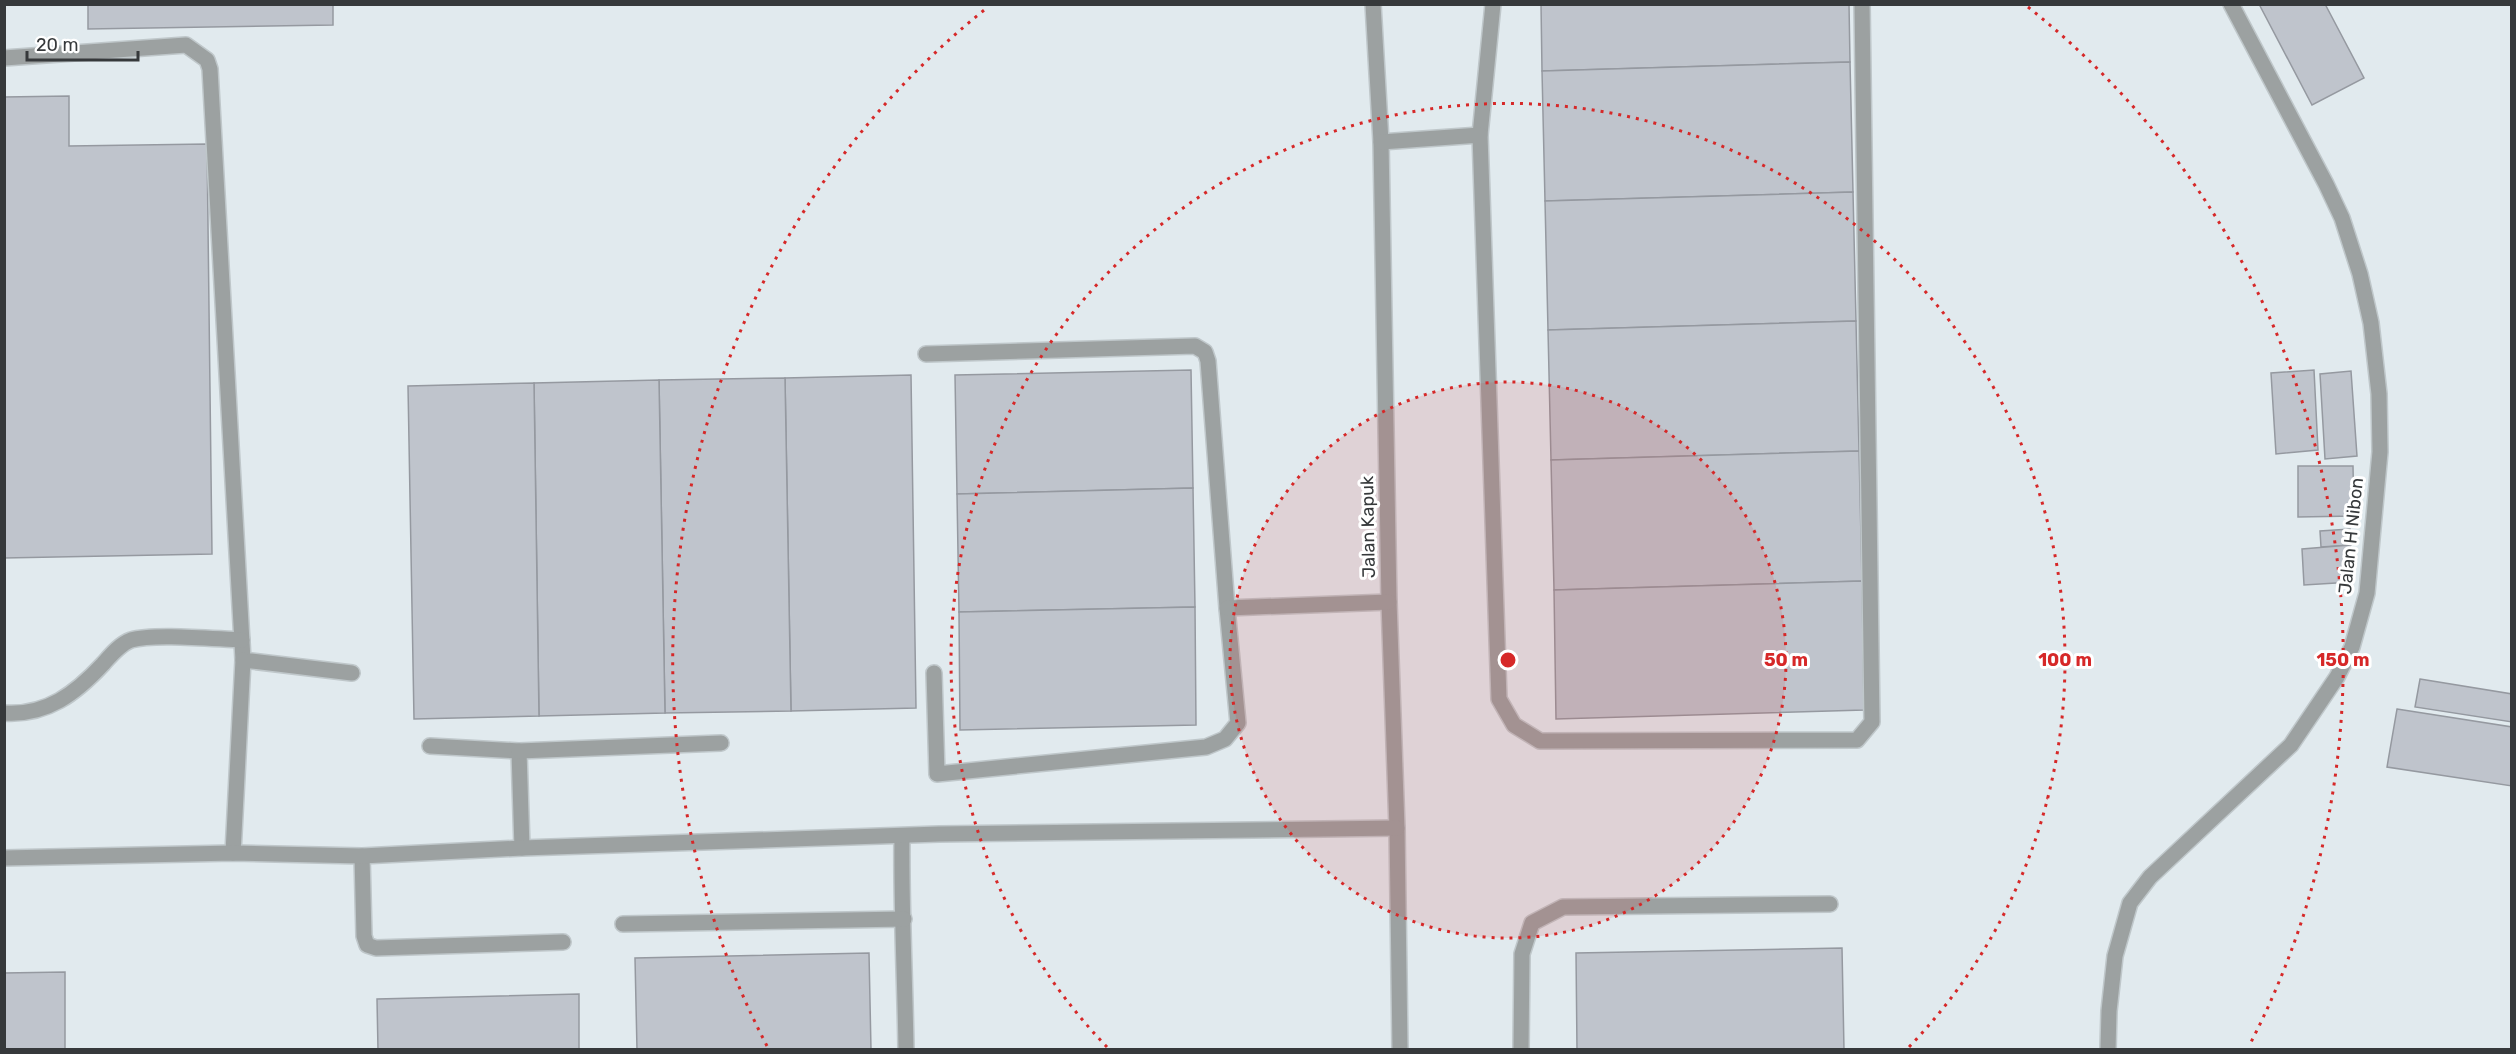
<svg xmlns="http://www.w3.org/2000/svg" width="2516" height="1054" viewBox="0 0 2516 1054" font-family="Rubik,sans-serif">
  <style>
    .building { fill: #bfc4cc; stroke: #9599a0; stroke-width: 1.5 }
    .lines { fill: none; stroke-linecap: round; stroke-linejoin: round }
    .lane-casing { stroke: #bfc7ca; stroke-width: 18 }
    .street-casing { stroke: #bfc7ca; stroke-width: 18 }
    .lane { stroke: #9ca1a1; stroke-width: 15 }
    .street { stroke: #9ca1a1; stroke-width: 15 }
    .ring { fill: none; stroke: #d62828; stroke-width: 3; stroke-dasharray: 3 6 }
    .labels { text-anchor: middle; stroke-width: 6; stroke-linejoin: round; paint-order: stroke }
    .street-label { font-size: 18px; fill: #36393b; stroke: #fff }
    .centre { fill: #d62828; stroke: #fff; stroke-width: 3 }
    .ring-label { font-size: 18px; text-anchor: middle; font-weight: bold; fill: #d62828; stroke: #fff; stroke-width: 6; stroke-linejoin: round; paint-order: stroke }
  </style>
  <rect width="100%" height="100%" fill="#e1eaee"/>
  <g class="building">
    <path d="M88,4H333V25L88,29Z"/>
    <path d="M1541,4H1849L1850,62L1542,71Z"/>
    <path d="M2259,4H2325L2364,78L2312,105Z"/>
    <path d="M1850,62L1853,192L1545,201L1542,71Z"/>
    <path d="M69,96V146L207,144L212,554L4,558V97Z"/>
    <path d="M1853,192L1856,321L1548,330L1545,201Z"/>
    <path d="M1856,321L1859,451L1551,460L1548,330Z"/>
    <path d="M1191,370L1193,488L957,494L955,375Z"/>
    <path d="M2314,370L2318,450L2276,454L2271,373Z"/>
    <path d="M2351,371L2357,456L2325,459L2320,374Z"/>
    <path d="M911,375L916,708L791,711L785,378Z"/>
    <path d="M785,378L791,711L665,713L659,380Z"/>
    <path d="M659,380L665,713L539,716L534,383Z"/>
    <path d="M534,383L539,716L414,719L408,386Z"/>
    <path d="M1859,451L1862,581L1554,590L1551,460Z"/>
    <path d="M2298,466H2353L2354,516L2298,517Z"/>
    <path d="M1193,488L1195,607L959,612L957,494Z"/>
    <path d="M2350,529L2351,545L2321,547L2320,531Z"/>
    <path d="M2350,545L2352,582L2304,585L2302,549Z"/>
    <path d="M1862,581L1864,710L1556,719L1554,590Z"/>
    <path d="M1195,607L1196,725L960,730L959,612Z"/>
    <path d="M2420,679L2512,694V722L2415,707Z"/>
    <path d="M2397,709L2512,727V786L2387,767Z"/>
    <path d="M1842,948L1844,1050H1577L1576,953Z"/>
    <path d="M869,953L871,1050H637L635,958Z"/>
    <path d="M65,972V1050H4V973Z"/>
    <path d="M579,994V1050H378L377,999Z"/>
  </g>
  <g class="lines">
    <g class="lane-casing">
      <g id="lane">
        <path d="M1373,4L1381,142L1389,602L1397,828L1400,1050"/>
        <path d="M4,58L186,45L207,60L210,69L243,660L352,673"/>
        <path d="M1480,135L1493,4"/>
        <path d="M1381,142L1480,135L1499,699L1514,725L1540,741L1857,740L1872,722L1862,4"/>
        <path d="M926,354L1195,346L1205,352L1208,361L1227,608L1238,723L1225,739L1206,747L937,774L934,673"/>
        <path d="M1227,608L1389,602"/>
        <path d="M4,713C47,716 76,693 103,664C111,655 120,644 131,640C154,633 215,639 242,640"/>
        <path d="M430,746L519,751L522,848"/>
        <path d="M519,751L721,743"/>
        <path d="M902,836C901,907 905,978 906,1050"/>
        <path d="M233,853L243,660"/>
        <path d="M362,856L364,936L367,945L376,948L563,942"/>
        <path d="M4,858L233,853L362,856L522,848L939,834L1397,828"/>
        <path d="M623,924L904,919"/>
        <path d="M1521,1050L1522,954L1532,923L1563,907L1830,904"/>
      </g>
    </g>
    <g class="street-casing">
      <path id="street" d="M2108,1050L2109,1011L2115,956L2130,903L2150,877L2291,745L2337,677L2352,647L2367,593L2380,452L2379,394L2371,323L2360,274L2342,218L2326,184L2231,4"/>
    </g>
    <use href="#lane" class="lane"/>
    <use href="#street" class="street"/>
  </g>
  <circle cx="1508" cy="660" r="278" fill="#d62828" fill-opacity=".12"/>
  <g class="ring">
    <circle cx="1508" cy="660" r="278"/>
    <path d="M1107 1047A557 557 0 1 1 1909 1047"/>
    <path d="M767 1046A835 835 0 0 1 988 7M2028 7A835 835 0 0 1 2249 1046"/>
  </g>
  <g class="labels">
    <g class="street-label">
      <text transform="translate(1368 527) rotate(-91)" y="6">Jalan Kapuk</text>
      <text transform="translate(2351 536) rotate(-84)" y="6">Jalan H Nibon</text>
    </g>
  </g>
  <circle cx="1508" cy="660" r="9" class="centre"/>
  <g class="ring-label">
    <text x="1786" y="666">50 m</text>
    <text x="2065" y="666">100 m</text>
    <text x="2343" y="666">150 m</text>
  </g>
  <rect width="2516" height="1054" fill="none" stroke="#36393b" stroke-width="12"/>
  <path d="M27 51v9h111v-9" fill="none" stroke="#36393b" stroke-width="3"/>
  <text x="36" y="51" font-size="18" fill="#36393b" stroke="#ffffff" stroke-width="4.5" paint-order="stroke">20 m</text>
</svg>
